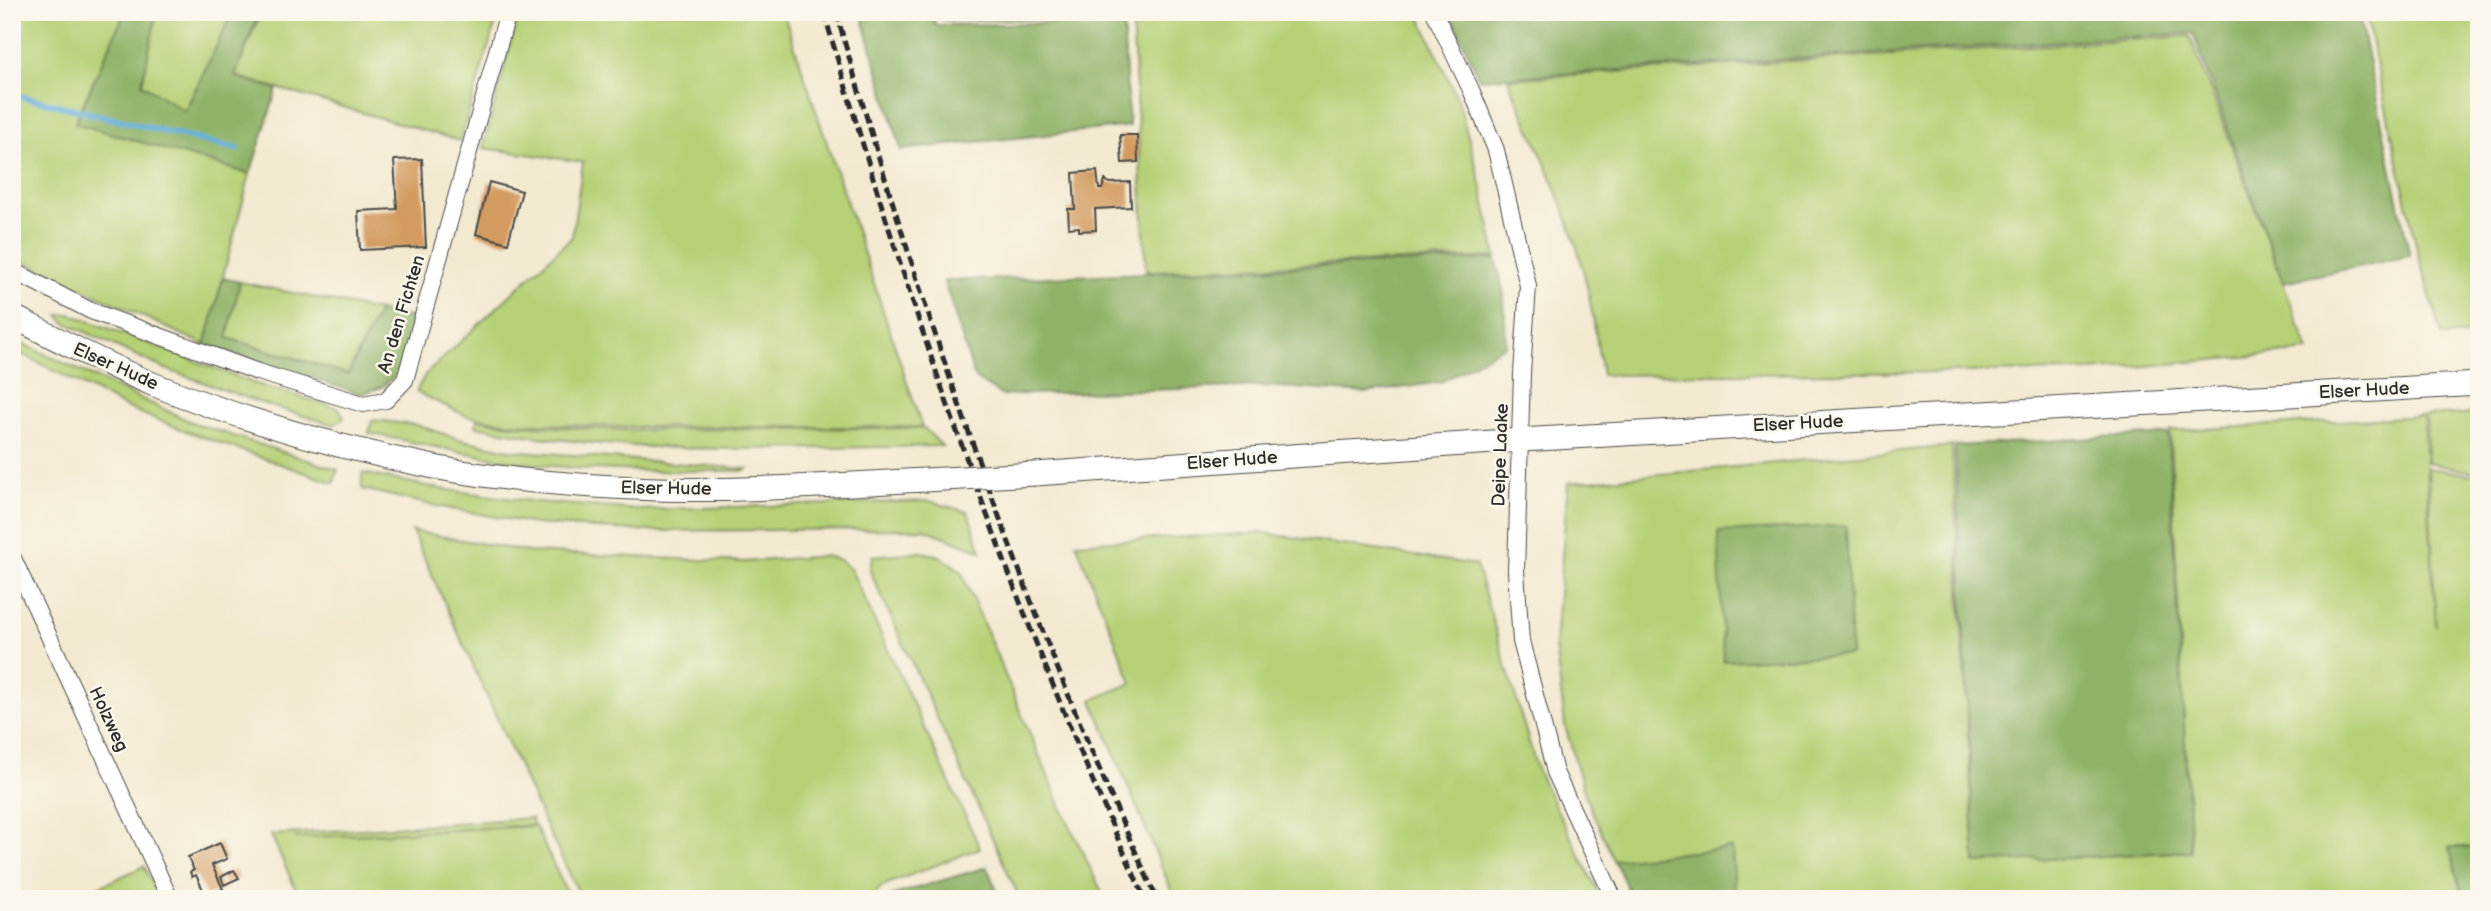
<svg xmlns="http://www.w3.org/2000/svg" width="2491" height="911" viewBox="0 0 2491 911" font-family="'Balsamiq Sans',sans-serif">
  <style>
    .green { fill: #b6d076; stroke: #707e50; stroke-width: 2 }
    .forest { fill: #90b267; stroke: #5e6e49; stroke-width: 2 }
    .lines { fill: none; stroke-linecap: round; stroke-linejoin: round }
    .stream { stroke: #60aeda; stroke-width: 6 }
    .building { fill: #d39b60 }
    .street-casing { stroke: #494844; stroke-width: 18 }
    .secondary-casing { stroke: #494844; stroke-width: 25 }
    .street { stroke: #fff; stroke-width: 16 }
    .secondary { stroke: #fff; stroke-width: 23 }
    .rail { stroke: #2b2b2b; stroke-width: 5; stroke-dasharray: 10 5; stroke-linecap: butt }
    .secondary-bridge-casing { stroke: #494844; stroke-width: 25; stroke-linecap: butt }
    .secondary-bridge { stroke: #fff; stroke-width: 23 }
    .labels { text-anchor: middle; stroke-width: 5; stroke-linejoin: round; paint-order: stroke }
    .street-label { font-size: 18px; fill: #2b2b2b; stroke: #fbf7ec }
  </style>
  <rect width="100%" height="100%" fill="#fbf7ec"/>
  <filter id="ink" filterUnits="userSpaceOnUse"><feTurbulence type="fractalNoise" baseFrequency=".0143" numOctaves="2"/><feDisplacementMap in="SourceGraphic" scale="14" xChannelSelector="R" yChannelSelector="G"/><feConvolveMatrix kernelMatrix="1 2 1 2 8 2 1 2 1" color-interpolation-filters="sRGB"/></filter>
  <filter id="wash" filterUnits="userSpaceOnUse"><feTurbulence type="fractalNoise" baseFrequency=".00686" numOctaves="4" result="noise"/><feDisplacementMap in="SourceGraphic" scale="28" xChannelSelector="R" yChannelSelector="G"/><feGaussianBlur stdDeviation="1.57" result="paint"/><feColorMatrix in="noise" values="0 0 0 0 0 0 0 0 0 0 0 0 0 0 0 0 0 1.4 0 .05"/><feComposite in="paint" operator="in"/></filter>
  <g filter="url(#wash)">
    <rect width="100%" height="100%" fill="#f2e9d0"/>
    <g class="green">
      <path d="M12,12H125L75,122L250,174L205,345L12,256Z"/>
      <path d="M157,12H233L185,111L142,84Z"/>
      <path d="M261,12H499L460,141L235,76Z"/>
      <path d="M519,12H783L922,427H626L509,423L467,416L416,392L425,375L572,237L583,162L483,148Z"/>
      <path d="M940,12H1418L1458,100L1481,184L1496,257L1146,271L1132,19L943,20Z"/>
      <path d="M2365,12H2479V334L2442,336L2419,258Z"/>
      <path d="M2190,36L2309,351L2091,371L1602,375C1596,334 1590,293 1579,254C1562,194 1532,136 1508,79Z"/>
      <path d="M240,282L379,311L348,374L227,338Z"/>
      <path d="M70,314L256,384L339,408L344,418L334,425L264,404L163,368L64,322L59,315Z"/>
      <path d="M12,339L191,422L338,470L334,483L186,431L125,407L12,349Z"/>
      <path d="M2479,413V473L2427,463L2426,416Z"/>
      <path d="M2423,416L2436,628L2428,468L2479,476V847H2450L2464,899H1632L1735,892L1731,848L1614,860L1586,798L1565,725L1555,645L1568,483L1952,446L1975,863L2190,851L2170,431Z"/>
      <path d="M477,419L510,425L627,430L924,428L942,446C788,448 628,458 476,426Z"/>
      <path d="M372,420L417,425L459,439L509,450L748,469L745,471C678,471 609,472 542,465C484,458 426,445 369,433Z"/>
      <path d="M362,473L441,489L537,502L639,510L930,501L968,512L981,551L925,529L642,531L535,524L441,507L362,489Z"/>
      <path d="M412,531L529,552L744,562L826,556L840,560L851,570L980,848L882,886L870,899H582L544,822Z"/>
      <path d="M1262,533L1476,565L1538,772L1602,899H1175L1092,700L1132,683L1076,543Z"/>
      <path d="M921,552L940,556L961,571L1061,807L1105,899H1020L870,571L872,556Z"/>
      <path d="M532,818L533,825L294,838L535,826L570,899H300L271,835Z"/>
      <path d="M144,866L159,899H73Z"/>
    </g>
    <g class="forest">
      <path d="M125,12H157L142,84L185,111L233,12H259L235,76L277,89L250,174L75,123Z"/>
      <path d="M861,12H930L936,25L1123,22L1129,126L901,150Z"/>
      <path d="M1450,12H2358L2410,256L2283,282L2193,33L1479,79Z"/>
      <path d="M1496,259L1504,296L1506,345L1441,382L1366,393L1266,386L1001,395L975,378L944,281Z"/>
      <path d="M223,278L240,282L227,338L348,374L379,311L415,318L398,373L382,387L361,394L205,345Z"/>
      <path d="M2168,434L2191,851L1975,863L1955,446Z"/>
      <path d="M1846,526L1851,655L1723,661L1718,532Z"/>
      <path d="M2449,847H2479V899H2464Z"/>
      <path d="M1732,848L1735,892L1632,898L1614,860Z"/>
      <path d="M987,867L1000,899H890L893,895Z"/>
    </g>
    <g class="lines">
      <path class="stream" d="M12,94L237,149"/>
    </g>
    <g id="blocks">
      <g class="building">
        <path d="M1120,135H1137L1138,162L1122,163Z"/>
        <path d="M422,159L426,247L360,250L358,211L397,209L394,160Z"/>
        <path d="M1097,171L1099,189H1102L1105,180L1110,183L1130,182L1131,207L1095,209L1096,230L1079,231V227L1069,228L1068,209H1075L1073,173Z"/>
        <path d="M489,182L522,191L508,243L476,234Z"/>
        <path d="M220,843L227,859L212,865L223,889L206,896L196,875L192,877L190,872L194,870L188,857Z"/>
        <path d="M234,870L239,878L224,885L221,877Z"/>
      </g>
    </g>
  </g>
  <g filter="url(#ink)">
    <use href="#blocks" fill-opacity="0" stroke="#494844" stroke-width="2"/>
    <g class="lines">
      <g class="street-casing">
        <g id="street">
          <path d="M1434,12L1472,92L1496,150L1528,286L1522,373L1516,571L1521,641L1555,772L1614,899"/>
          <path d="M12,270L91,311L258,372L363,404L386,400L405,380L508,12"/>
          <path d="M12,556L170,899"/>
        </g>
      </g>
      <g class="secondary-casing">
        <g id="secondary">
          <path d="M12,316C59,340 106,365 155,385C246,421 343,449 439,468C503,480 569,485 634,488C730,493 828,485 925,480"/>
          <path d="M1035,474L1521,440L2479,384"/>
        </g>
      </g>
      <use href="#street" class="street"/>
      <use href="#secondary" class="secondary"/>
      <g class="rail">
        <path d="M824,12C910,315 1014,612 1145,899"/>
        <path d="M836,12C922,315 1025,613 1157,899"/>
      </g>
      <g class="secondary-bridge-casing">
        <path id="secondary-bridge" d="M925,480L1035,474"/>
      </g>
      <use href="#secondary-bridge" class="secondary-bridge"/>
    </g>
  </g>
  <g class="labels">
    <g class="street-label">
      <text transform="translate(401 314) rotate(-73)" y="6">An den Fichten</text>
      <text transform="translate(116 366) rotate(24)" y="6">Elser Hude</text>
      <text transform="translate(2364 390) rotate(-3)" y="6">Elser Hude</text>
      <text transform="translate(1798 423) rotate(-3)" y="6">Elser Hude</text>
      <text transform="translate(1500 455) rotate(-88)" y="6">Deipe Laake</text>
      <text transform="translate(1232 460) rotate(-4)" y="6">Elser Hude</text>
      <text transform="translate(666 488) rotate(1)" y="6">Elser Hude</text>
      <text transform="translate(109 719) rotate(65)" y="6">Holzweg</text>
    </g>
  </g>
  <rect width="2491" height="911" fill="none" stroke="#fbf7ec" stroke-width="42"/>
</svg>
